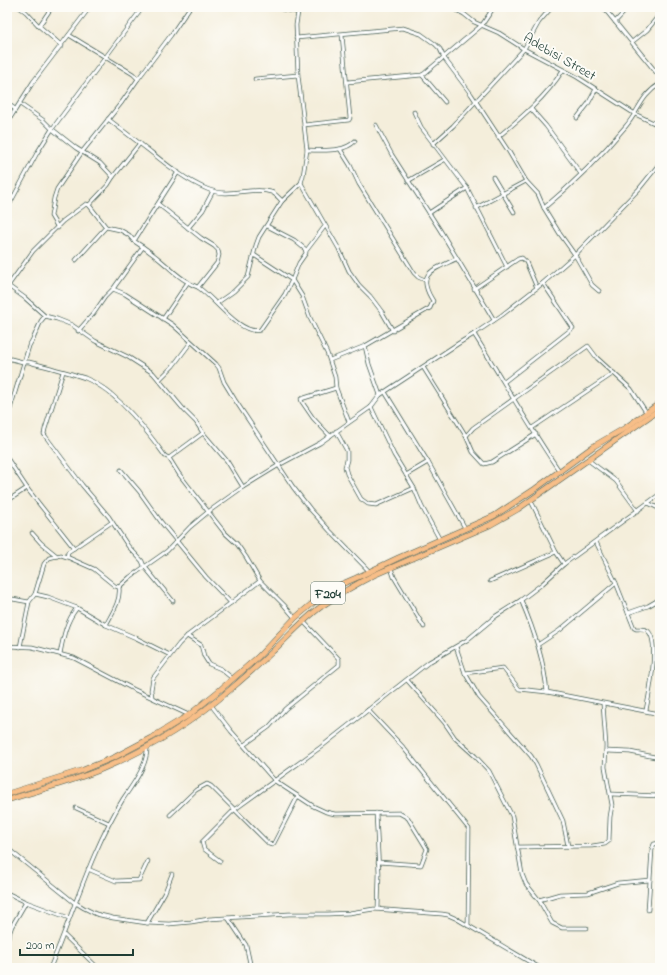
<svg xmlns="http://www.w3.org/2000/svg" width="667" height="975" viewBox="0 0 667 975" font-family="'Indie Flower',sans-serif">
  <style>
    .lines { fill: none; stroke-linecap: round; stroke-linejoin: round }
    .street-casing { stroke: #3f584d; stroke-width: 4.5 }
    .primary-casing { stroke: #3f584d; stroke-width: 6 }
    .street { stroke: #fff; stroke-width: 3 }
    .primary { stroke: #f7be88; stroke-width: 5 }
    .labels { text-anchor: middle; stroke-width: 4; stroke-linejoin: round; paint-order: stroke }
    .shield { fill: #fdfcf7; stroke: #62766e; stroke-width: 1 }
    .shield-label { font-size: 13px; font-weight: bold; fill: #1f3d34 }
    .street-label { font-size: 14px; fill: #1f3d34; stroke: #fdfcf7 }
  </style>
  <rect width="100%" height="100%" fill="#fdfcf7"/>
  <filter id="ink" filterUnits="userSpaceOnUse"><feTurbulence type="fractalNoise" baseFrequency=".025" numOctaves="2"/><feDisplacementMap in="SourceGraphic" scale="8" xChannelSelector="R" yChannelSelector="G"/><feConvolveMatrix kernelMatrix="1 2 1 2 8 2 1 2 1" color-interpolation-filters="sRGB"/></filter>
  <filter id="wash" filterUnits="userSpaceOnUse"><feTurbulence type="fractalNoise" baseFrequency=".012" numOctaves="4" result="noise"/><feDisplacementMap in="SourceGraphic" scale="16" xChannelSelector="R" yChannelSelector="G"/><feGaussianBlur stdDeviation="0.9" result="paint"/><feColorMatrix in="noise" values="0 0 0 0 0 0 0 0 0 0 0 0 0 0 0 0 0 1.4 0 .05"/><feComposite in="paint" operator="in"/></filter>
  <g filter="url(#wash)">
    <rect width="100%" height="100%" fill="#f4eedb"/>
  </g>
  <g filter="url(#ink)">
    <g class="lines">
      <g class="street-casing">
        <g id="street">
          <path d="M19,7L26,12L39,26L62,46"/>
          <path d="M271,7L298,12"/>
          <path d="M450,7L464,14L474,22L499,33L524,49L577,77L635,114L660,126"/>
          <path d="M484,7L490,11"/>
          <path d="M603,7L660,77"/>
          <path d="M615,22L629,7"/>
          <path d="M39,26L52,7"/>
          <path d="M69,35L133,74L138,79"/>
          <path d="M296,38L403,28L421,34L435,44L440,49L444,58L471,94L509,152L526,181L538,194L544,208L560,234L575,255L587,276L592,285L599,291"/>
          <path d="M632,42L647,30L660,14"/>
          <path d="M422,75L445,102"/>
          <path d="M255,79L298,75"/>
          <path d="M347,82L422,75L425,73L482,25L494,7"/>
          <path d="M7,103L15,109"/>
          <path d="M20,104L43,120L52,129L76,148L100,163L113,177"/>
          <path d="M531,109L546,126L581,174"/>
          <path d="M414,112L421,127L467,188L507,267"/>
          <path d="M577,118L588,104L596,89"/>
          <path d="M108,119C121,129 134,139 147,149C166,164 185,180 207,189C230,199 251,186 271,192C275,193 279,198 282,201"/>
          <path d="M7,123L33,82L90,7"/>
          <path d="M304,125L349,120L350,118L342,35"/>
          <path d="M376,125L392,155L440,230L494,320"/>
          <path d="M498,137C522,117 546,97 563,70"/>
          <path d="M433,144L453,126L524,49L539,22L552,7"/>
          <path d="M340,149L350,165L359,184L414,273L418,277L425,280"/>
          <path d="M307,150C321,150 344,153 355,141"/>
          <path d="M493,177L514,212"/>
          <path d="M408,181L444,160"/>
          <path d="M301,183L339,249L349,271L359,285L370,296L382,312L393,331"/>
          <path d="M158,204L201,238L214,246L218,250L219,255L217,263L198,287"/>
          <path d="M89,205L106,227L120,230L129,235L134,241C145,248 156,256 166,265C173,271 180,278 188,282C191,285 196,286 199,288C213,297 241,336 260,330L285,294L292,280L299,263L306,253L305,249L294,240L267,226"/>
          <path d="M476,208L526,181"/>
          <path d="M544,208C574,183 601,156 626,126C639,111 641,95 660,84"/>
          <path d="M7,209L37,153L52,129L143,7"/>
          <path d="M429,213L467,188"/>
          <path d="M58,228L51,216L54,198L57,189L82,152L122,102L138,79L171,35L190,7"/>
          <path d="M188,228L203,210L213,191"/>
          <path d="M134,241L178,172"/>
          <path d="M306,251L325,226"/>
          <path d="M254,255L289,278L292,280L302,296L310,318L327,353L335,377L336,388L349,422"/>
          <path d="M76,260L106,227"/>
          <path d="M7,285L25,298L45,316L57,319L72,325L95,341L128,357L153,373L185,411L196,422L203,433L227,461L243,487"/>
          <path d="M8,286L33,251L63,221L86,204L89,205L108,185L113,177L140,143"/>
          <path d="M113,289L125,294L173,325L216,364L219,368L224,382L235,400L293,487L310,509L330,531L369,571"/>
          <path d="M474,289L518,259L522,258L526,262L537,288"/>
          <path d="M217,303L234,291L248,277L256,245L259,237L282,201L301,183L303,176L307,150L298,75L296,25L298,12L301,7"/>
          <path d="M163,319L188,282"/>
          <path d="M78,331L94,313L105,297L113,289L143,247"/>
          <path d="M474,334C503,380 529,427 560,472"/>
          <path d="M7,358L23,362H29C47,367 67,372 85,378C116,390 146,429 165,456L169,458L179,474L224,532L237,544L246,557L260,581L284,605L295,618"/>
          <path d="M330,360L365,346"/>
          <path d="M423,367L466,436L473,452L484,464L492,462L536,434"/>
          <path d="M63,372L45,429L44,434L46,437L82,485L109,517L128,546L142,561L144,566L173,601"/>
          <path d="M159,380L173,366L191,342"/>
          <path d="M504,382L573,328L543,283"/>
          <path d="M385,392L428,462L465,528"/>
          <path d="M380,395L369,364L365,346L430,308L433,301C415,273 433,270 456,259"/>
          <path d="M371,407L394,455L414,488L422,507L440,540"/>
          <path d="M7,419L29,346L34,337L41,321L45,316"/>
          <path d="M532,428L614,373"/>
          <path d="M336,431L347,451V460L345,467L347,474L361,499L368,504L376,505L414,488"/>
          <path d="M330,436L313,418L302,402L301,399L336,388"/>
          <path d="M466,436L473,428L588,346L597,358L631,389L646,412"/>
          <path d="M7,458L29,491L74,548"/>
          <path d="M169,458L203,433"/>
          <path d="M588,460L616,481L638,511"/>
          <path d="M121,470L139,491L161,522L206,577L231,603"/>
          <path d="M406,475L428,462"/>
          <path d="M7,501L27,488"/>
          <path d="M531,501L556,552L564,564"/>
          <path d="M648,503L660,509"/>
          <path d="M32,533L41,543L57,556"/>
          <path d="M596,542L616,583L634,628L636,629C639,629 645,628 648,631C660,641 649,696 646,710"/>
          <path d="M67,557L68,552L74,548L112,522"/>
          <path d="M391,568L394,577L424,627"/>
          <path d="M490,581L556,552"/>
          <path d="M35,594L48,597L77,608L106,625L136,638L170,655"/>
          <path d="M7,598L29,602"/>
          <path d="M521,600C534,630 544,659 547,692"/>
          <path d="M628,613L648,606L660,599"/>
          <path d="M106,625C112,613 121,601 119,587L130,577L167,551L190,527L208,512L243,487L279,465L320,443L371,407L380,395L459,343L474,334L502,315L543,283L575,255L639,189L660,163"/>
          <path d="M187,636L201,645L204,656L209,664L221,669L233,679"/>
          <path d="M539,644L560,630L616,583"/>
          <path d="M7,646L32,647L74,658L133,689L189,715"/>
          <path d="M20,647L29,602L35,594L44,564L49,558L61,555L67,557L94,569L115,586L119,587"/>
          <path d="M456,647L465,673L479,697L531,756L536,764L563,821L568,846"/>
          <path d="M60,654C63,638 66,621 77,608"/>
          <path d="M465,673L503,668L519,689L547,692L660,714"/>
          <path d="M407,680L444,722L455,738L475,756L489,771L512,816L522,874L526,884L539,900L552,923L562,928H587"/>
          <path d="M152,697L151,690L153,678L179,644L187,636L260,581"/>
          <path d="M211,705L231,731L275,781L313,806L326,812L335,814L399,813L408,818L427,849L421,865L378,862"/>
          <path d="M368,710L402,746L469,829L468,926"/>
          <path d="M244,745L269,727L285,709L339,665V659L303,621"/>
          <path d="M606,751L630,752L660,758"/>
          <path d="M611,794L660,796"/>
          <path d="M76,808L109,823"/>
          <path d="M376,813L379,873L378,909"/>
          <path d="M170,815L196,790L207,784L211,786L269,844L272,845L274,843L298,796"/>
          <path d="M517,847L592,846L605,844L609,841L610,817L612,805L605,767L606,746L603,704"/>
          <path d="M7,848L76,904V903L84,908L96,914L113,918L147,923L169,924L191,922L209,919L289,914H328L349,913L374,909L442,914L448,915L457,919L540,968"/>
          <path d="M220,861L204,849L202,842L234,810L321,747L429,662L467,640L496,616L521,600L542,584L564,564L660,494"/>
          <path d="M88,869L116,881L139,880L148,861"/>
          <path d="M7,893L26,902L69,918"/>
          <path d="M539,900L560,894L588,893L618,883L650,880L652,849L654,844L660,843"/>
          <path d="M648,910L650,880"/>
          <path d="M228,918L246,945L251,968"/>
          <path d="M147,923L165,892L172,874"/>
          <path d="M64,935L98,968"/>
          <path d="M7,940L12,926L26,902"/>
          <path d="M50,968C74,911 91,851 123,799C133,784 148,765 147,747"/>
        </g>
      </g>
      <g class="primary-casing">
        <g id="primary">
          <path d="M7,794L83,770L115,757L151,738L189,715L221,689L258,657L295,618L313,603L342,584L356,578L398,558L494,516L535,489L594,446L625,428L660,403"/>
          <path d="M7,800C39,790 71,782 102,769C149,749 194,721 232,688C246,676 260,664 273,651C289,636 304,619 322,606C338,595 356,584 374,575L490,525L518,509L660,409"/>
        </g>
      </g>
      <use href="#street" class="street"/>
      <use href="#primary" class="primary"/>
    </g>
  </g>
  <g class="labels">
    <rect class="shield" x="311" y="582" width="34" height="22" rx="3"/>
    <g class="shield-label">
      <text x="328" y="598">F204</text>
    </g>
    <g class="street-label">
      <text transform="translate(560 56) rotate(30)" y="5">Adebisi Street</text>
    </g>
  </g>
  <rect width="667" height="975" fill="none" stroke="#fdfcf7" stroke-width="24"/>
  <path d="M20 949v6h113v-6" fill="none" stroke="#1f3d34" stroke-width="2"/>
  <text x="26" y="949" font-size="12" fill="#1f3d34" stroke="#fdfcf7" stroke-width="3" paint-order="stroke">200 m</text>
</svg>
